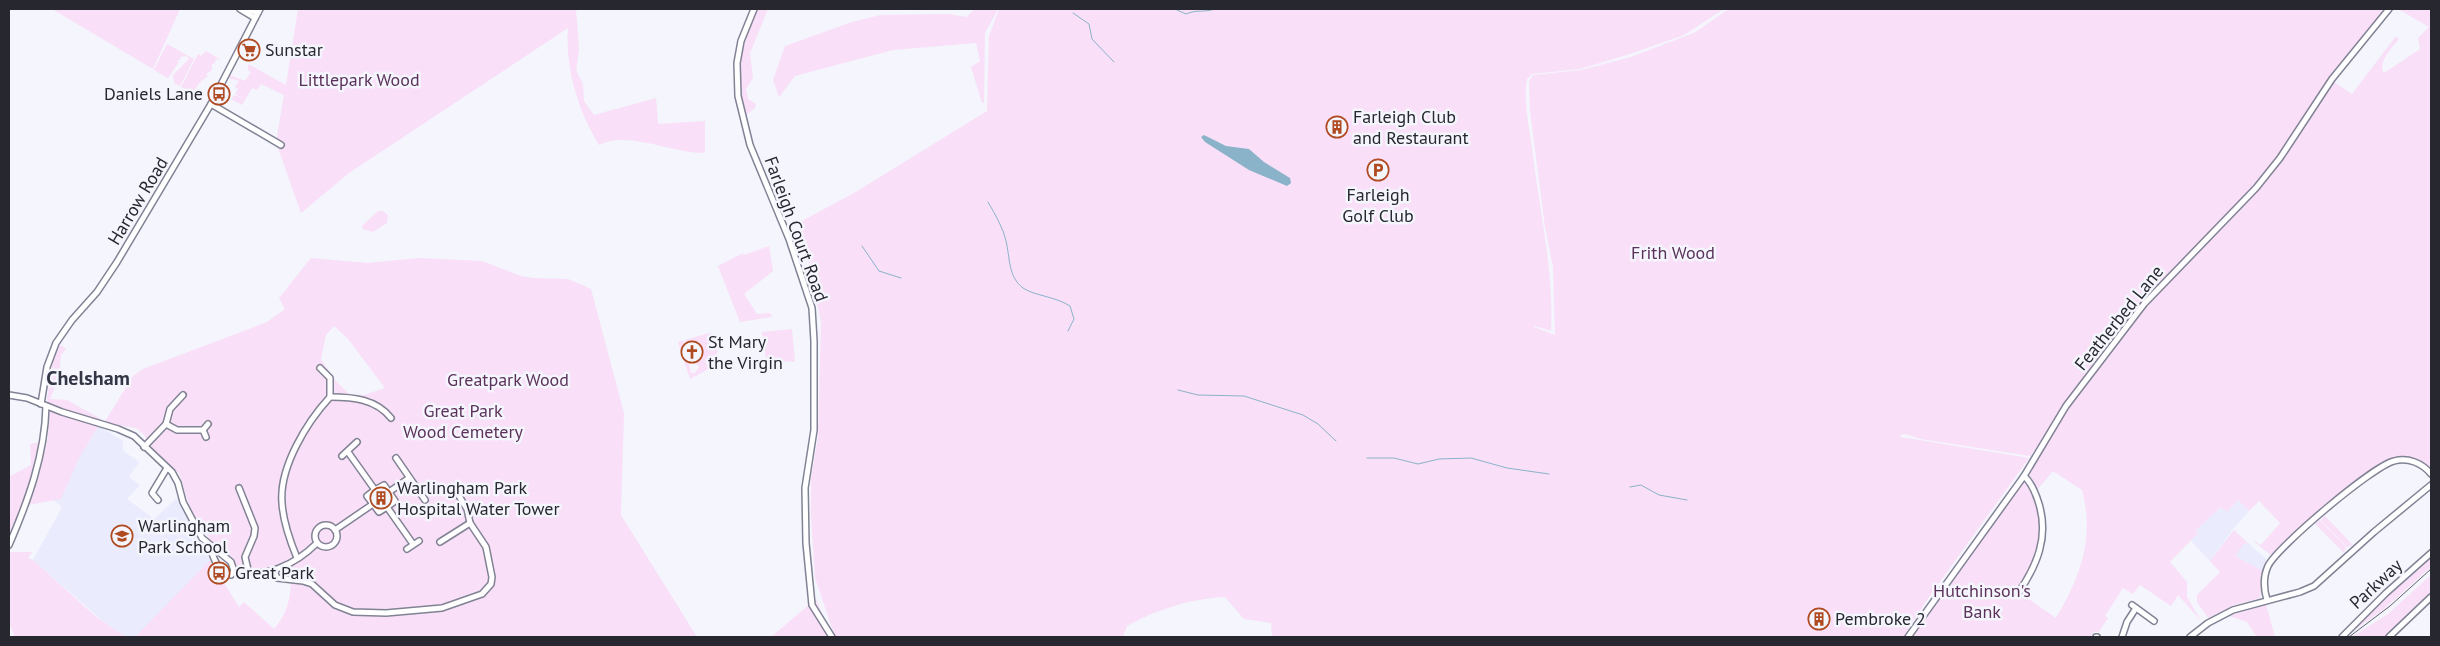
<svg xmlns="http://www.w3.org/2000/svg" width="2440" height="646" viewBox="0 0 2440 646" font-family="'PT Sans',sans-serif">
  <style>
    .built { fill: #eaecfd }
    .green { fill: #f9dff7; fill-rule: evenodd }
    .water { fill: #8ab3ca }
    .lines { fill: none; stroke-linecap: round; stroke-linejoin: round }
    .stream { stroke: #8ab3ca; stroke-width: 1 }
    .minor-casing { stroke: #818395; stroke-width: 8 }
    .minor { stroke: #fff; stroke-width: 5 }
    .tram { stroke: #616269; stroke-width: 1 }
    .labels { text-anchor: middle; stroke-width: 5; stroke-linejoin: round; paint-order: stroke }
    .poi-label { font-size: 18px; fill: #27282f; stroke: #f4f5fd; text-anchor: start }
    .park-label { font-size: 18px; fill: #5c325a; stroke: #f4f5fd }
    .street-label { font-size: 18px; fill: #27282f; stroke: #f4f5fd }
    .quarter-label { font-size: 20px; font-weight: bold; fill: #343646; stroke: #f4f5fd }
  </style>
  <rect width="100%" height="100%" fill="#f4f5fd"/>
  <g class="built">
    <path d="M93,426L102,428L123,441V451L139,462L129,477L140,485L127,499L154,519L179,496L182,509L210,560L136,637H121L33,560L62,507L44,492Z"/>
    <path d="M2238,500L2249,511L2233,529L2210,561L2191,541L2198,533L2195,530L2221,507Z"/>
    <path d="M2248,543L2267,560L2263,571L2234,556L2244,544Z"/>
  </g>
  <g class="green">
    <path d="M52,9H180L153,69Z"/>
    <path d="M298,9H576L579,50L576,70L583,84L584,101L594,115L656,98L658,124L705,121V153C673,154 628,130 599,145C578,111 565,67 568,28L349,173L301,213L276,142L284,95L261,84L257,90L252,88L242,105L231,99L234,95L244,99L235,94L238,89L235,87L239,81L228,78L230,75L245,81L251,72L248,70V64L286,85Z"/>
    <path d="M756,9H768L750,53L753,78L746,89L748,99L756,104L755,108L747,114V121L745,122C736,77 739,52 756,9Z"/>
    <path d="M974,9H998L985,33L984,103H982L971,67L980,61L976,43L893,50L795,76L779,97L773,80L785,46L852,22L880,15L948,14L967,17Z"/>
    <path d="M999,9H1724L1684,35L1630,54L1580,69L1532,74L1527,79C1523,100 1529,126 1532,148C1539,209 1554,269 1551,331L1535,326L1534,327L1555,335L1553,267L1545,227L1530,111L1529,81L1533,75L1581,70L1631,57L1696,32L1728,9H2385L2328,81L2278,156L2255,185L2149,294L2065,403L2048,433L2030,456L1921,439L1905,434L1900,435L1901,437L2029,458L1927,600L1903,637H1272L1271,623L1244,619L1225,597C1190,599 1157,609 1127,626L1123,637H835L815,578L811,515V479L818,437L821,322L800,222L854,193L987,111L989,36Z"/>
    <path d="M2398,9H2431V468L2417,459L2398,458L2381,464L2337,497L2272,556L2251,539L2261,545L2280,523L2259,501L2249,511L2238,500L2227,512L2221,507L2196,530L2198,533L2170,562L2187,582V597L2201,621L2178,595L2171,606L2140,585L2133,594L2123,588L2105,616L2108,618L2098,633L2095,631L2090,637H1910L2025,480L2029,482C2048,530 2044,549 2017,591L2056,618C2080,577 2095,539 2082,490L2053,471L2038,489L2029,474L2069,406L2146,305L2252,196L2293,143L2334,82L2352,94L2396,36L2399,39C2392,48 2377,62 2384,73L2420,49L2418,38L2429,27Z"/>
    <path d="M167,44L194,59L180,86L174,83L173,75L189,59L187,56L180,57L181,59L177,61L179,62L168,78L154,70Z"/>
    <path d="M206,51L221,60L216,59L214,64H212V70L206,74L208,76L200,82L201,84L199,83L194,91L192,89L190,92L181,87L198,54L201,56Z"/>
    <path d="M378,211H383L388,215L387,223L373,232L363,229L362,226Z"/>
    <path d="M769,246L773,271L744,294L757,314L770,313L772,317L740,322L718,266L743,253L744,255Z"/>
    <path d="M311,258L367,263L420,258L482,261L521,276L533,278L568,279L591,289L624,413L621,515L697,637H135L210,560L239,607L244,602L274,629C286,616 290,601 291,583L276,580L272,574L253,577L236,575L234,560L211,541L191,511L179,473L151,448L144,435L136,428L104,423L133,376L143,369L267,322L285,309L279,298ZM334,326L348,339L385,388L364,395H350L334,379L321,359L326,335Z"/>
    <path d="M792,329L795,362L766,360L762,332Z"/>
    <path d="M709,333L717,334C720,362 715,367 690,379L678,342L683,340L691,373H695L699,367L695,362L700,360L701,355L694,342L686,343L685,340Z"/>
    <path d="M60,345L66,349L61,355L59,378L50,399L67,400L101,419L99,421L48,403L47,399L53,362Z"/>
    <path d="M49,411L98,427L79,458L61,499L28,505L48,439Z"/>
    <path d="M42,442L27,493L9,541V477L31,465L30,444Z"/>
    <path d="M2325,516L2353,545L2347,547L2321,520Z"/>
    <path d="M2320,520L2346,547L2344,553L2315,524Z"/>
    <path d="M2234,530L2248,543L2244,544L2235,556L2263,571L2260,598L2234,605L2208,618L2197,602V595L2220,572L2210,561Z"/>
    <path d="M12,552H32L28,558L33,560L95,616L126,637H15L9,623V553Z"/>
    <path d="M2431,556V567L2384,609L2345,637L2386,595Z"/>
    <path d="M2431,575V594L2386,637H2352L2388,614Z"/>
    <path d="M816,599L831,637H771Z"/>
    <path d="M2266,604L2275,637H2257L2247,622L2229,616L2244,610Z"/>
  </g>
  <path class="water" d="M1204,135L1226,146L1249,149L1264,162L1290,178L1291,183L1287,186L1249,170L1205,142L1201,137Z"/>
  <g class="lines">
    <g class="stream">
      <path d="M1175,9L1186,14C1198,9 1203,13 1215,9"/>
      <path d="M1073,13L1089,24L1092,39L1114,62"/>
      <path d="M988,202C995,214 1003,228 1006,241C1010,257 1008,277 1023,288C1035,296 1054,296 1070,306L1074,319L1068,331"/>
      <path d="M862,246L879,271L901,278"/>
      <path d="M1178,390L1198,395L1244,396L1303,415L1318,424L1336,441"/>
      <path d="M1367,458H1394L1418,464L1439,459L1471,458L1507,468L1549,474"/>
      <path d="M1630,487L1641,485L1659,495L1687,500"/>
    </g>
    <g class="minor-casing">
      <g id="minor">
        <path d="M240,9L255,18"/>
        <path d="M247,9L258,13"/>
        <path d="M754,9L741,41L737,63L738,96L750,145L789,239L812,308L814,341V430L805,488L806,543L812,605L832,637"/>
        <path d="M211,104L281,145"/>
        <path d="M9,395L27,398L62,412L118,429L134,436L172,472L178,483L183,502L202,538L231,562L234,571"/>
        <path d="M330,397C353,397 376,399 391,418"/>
        <path d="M41,404L47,367L56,343L72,320L97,292L117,262L211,104L260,9"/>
        <path d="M166,424L177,430H203L206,437"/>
        <path d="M203,430L208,424"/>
        <path d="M144,447L166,424L170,409L183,395"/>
        <path d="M348,452L375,490L384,485L395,501L387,507L413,544"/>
        <path d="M342,456L357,442"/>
        <path d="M396,458L425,500"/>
        <path d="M239,488L255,528L254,536L245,557L249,574"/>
        <path d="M389,492L409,478"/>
        <path d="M158,500L152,493L167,468"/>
        <path d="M373,504L379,512L387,507"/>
        <circle cx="326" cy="536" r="11"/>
        <path d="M335,530L373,504L367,496L375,490"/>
        <path d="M440,542L470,523"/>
        <path d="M9,545C28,501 45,455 46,406"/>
        <path d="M209,546C214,557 217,573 231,575L234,571C264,580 296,564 317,543"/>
        <path d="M407,549L419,541"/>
        <path d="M297,558C290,541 283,521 282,503C279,467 307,422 330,397V378L320,368"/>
        <path d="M274,571L277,578L303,581L312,584L335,605L353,612L386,613L442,608L482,594L491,584L492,577L486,547L470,523L467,509L456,491"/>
        <path d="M2019,592C2037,565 2049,537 2039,504C2036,494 2032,483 2024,476"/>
        <path d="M2267,600C2264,590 2263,577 2268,566C2277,547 2373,466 2394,461C2408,457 2422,463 2431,474"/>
        <path d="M2132,605L2154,621"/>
        <path d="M1908,637L2024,476L2066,406L2144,304L2256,188L2280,158L2332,79L2389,9"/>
        <path d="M2096,637H2097"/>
        <path d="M2122,637L2127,622L2136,608"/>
        <path d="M2190,637L2208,623L2233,610L2300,592L2314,586L2374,532L2431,485"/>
        <path d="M2342,637L2386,593L2431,553"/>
        <path d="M2389,637L2431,597"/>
      </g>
    </g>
    <use href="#minor" class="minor"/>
    <path class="tram" d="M2349,637L2390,606L2431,569"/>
  </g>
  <defs>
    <g id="supermarket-ring" transform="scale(1.125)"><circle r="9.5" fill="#f4f5fd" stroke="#b04a21" stroke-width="1.5"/><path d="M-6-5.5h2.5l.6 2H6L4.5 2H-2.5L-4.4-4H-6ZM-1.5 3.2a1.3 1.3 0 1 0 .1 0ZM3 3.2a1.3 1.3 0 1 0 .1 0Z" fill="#b04a21"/></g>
    <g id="bus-ring" transform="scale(1.125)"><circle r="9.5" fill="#f4f5fd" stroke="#b04a21" stroke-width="1.5"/><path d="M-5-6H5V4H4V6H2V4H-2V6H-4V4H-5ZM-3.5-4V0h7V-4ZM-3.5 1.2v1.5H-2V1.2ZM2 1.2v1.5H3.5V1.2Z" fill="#b04a21"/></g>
    <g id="building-ring" transform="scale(1.125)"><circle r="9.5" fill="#f4f5fd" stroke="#b04a21" stroke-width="1.5"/><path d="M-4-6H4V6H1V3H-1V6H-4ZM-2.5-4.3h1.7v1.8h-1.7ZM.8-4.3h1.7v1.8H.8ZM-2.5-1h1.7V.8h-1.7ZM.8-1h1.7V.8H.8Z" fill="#b04a21"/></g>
    <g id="parking-ring" transform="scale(1.125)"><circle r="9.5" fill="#f4f5fd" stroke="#b04a21" stroke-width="1.5"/><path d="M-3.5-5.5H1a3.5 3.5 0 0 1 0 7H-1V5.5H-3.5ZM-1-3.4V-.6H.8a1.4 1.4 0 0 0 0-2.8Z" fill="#b04a21"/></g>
    <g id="church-ring" transform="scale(1.125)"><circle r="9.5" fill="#f4f5fd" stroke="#b04a21" stroke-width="1.5"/><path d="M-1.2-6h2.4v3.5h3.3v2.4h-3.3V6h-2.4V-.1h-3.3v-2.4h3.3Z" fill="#b04a21"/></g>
    <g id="school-ring" transform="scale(1.125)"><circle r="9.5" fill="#f4f5fd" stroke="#b04a21" stroke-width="1.5"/><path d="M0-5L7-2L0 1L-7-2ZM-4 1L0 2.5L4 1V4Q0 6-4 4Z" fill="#b04a21"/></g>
  </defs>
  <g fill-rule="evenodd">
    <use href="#supermarket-ring" x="249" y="50"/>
    <use href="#bus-ring" x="219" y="94"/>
    <use href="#building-ring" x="1337" y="127"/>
    <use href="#parking-ring" x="1378" y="170"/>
    <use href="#church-ring" x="692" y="352"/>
    <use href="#building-ring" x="381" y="498"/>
    <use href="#school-ring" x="122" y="536"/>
    <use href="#bus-ring" x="219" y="573"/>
    <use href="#building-ring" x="1819" y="619"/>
  </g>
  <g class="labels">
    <g class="poi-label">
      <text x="265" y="56">Sunstar</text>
      <text x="203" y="100" text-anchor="end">Daniels Lane</text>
      <text x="1353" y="123">Farleigh Club<tspan x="1353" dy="21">and Restaurant</tspan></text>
      <text x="1378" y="201" text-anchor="middle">Farleigh<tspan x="1378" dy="21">Golf Club</tspan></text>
      <text x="708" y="348">St Mary<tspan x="708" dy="21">the Virgin</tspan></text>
      <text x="397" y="494">Warlingham Park<tspan x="397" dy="21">Hospital Water Tower</tspan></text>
      <text x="138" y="532">Warlingham<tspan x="138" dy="21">Park School</tspan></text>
      <text x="235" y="579">Great Park</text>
      <text x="1835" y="625">Pembroke 2</text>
    </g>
    <g class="park-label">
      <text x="359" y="86">Littlepark Wood</text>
      <text x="1673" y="259">Frith Wood</text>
      <text x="508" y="386">Greatpark Wood</text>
      <text x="463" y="417">Great Park<tspan x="463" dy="21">Wood Cemetery</tspan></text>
      <text x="1982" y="597">Hutchinson's<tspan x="1982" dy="21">Bank</tspan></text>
    </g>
    <g class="street-label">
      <text transform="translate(138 201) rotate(-59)" y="6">Harrow Road</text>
      <text transform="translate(796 229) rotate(70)" y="6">Farleigh Court Road</text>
      <text transform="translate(2119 318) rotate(-51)" y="6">Featherbed Lane</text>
      <text transform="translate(2376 584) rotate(-43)" y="6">Parkway</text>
    </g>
    <g class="quarter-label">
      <text x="88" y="385">Chelsham</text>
    </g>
  </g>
  <rect width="2440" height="646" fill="none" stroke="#27282f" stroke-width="20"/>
</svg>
